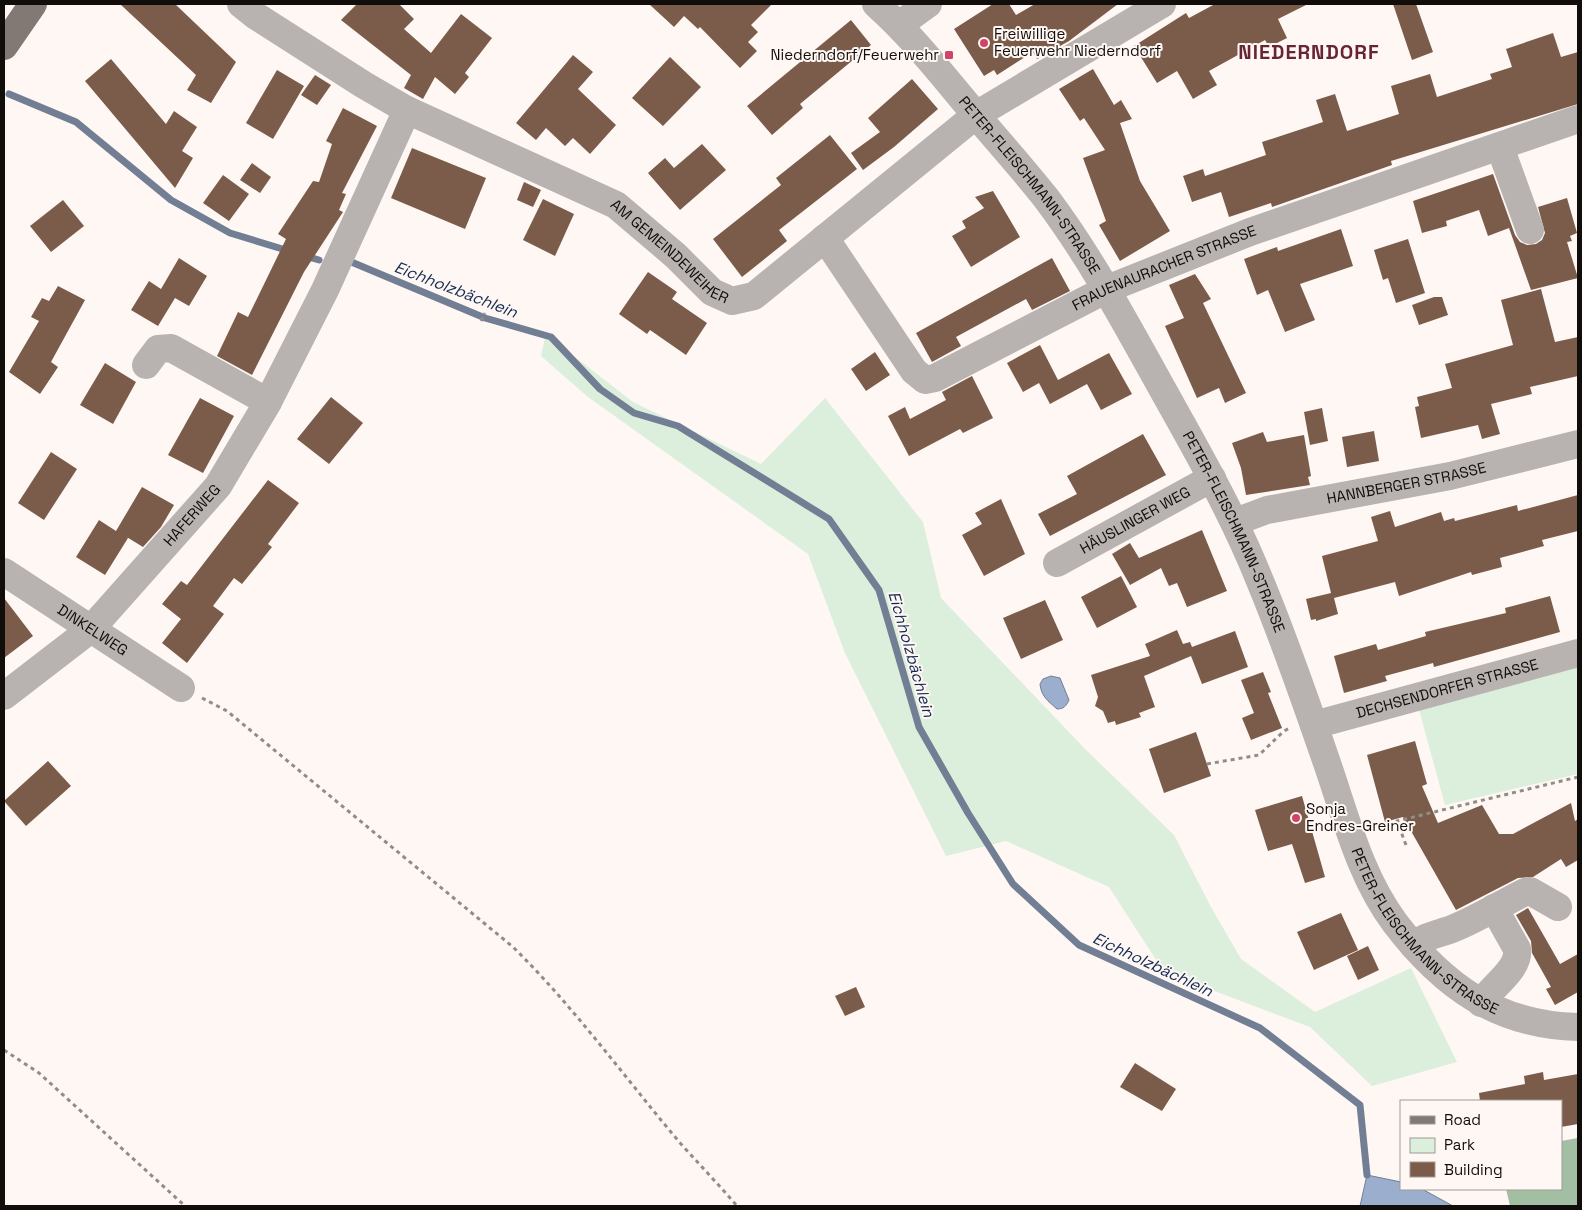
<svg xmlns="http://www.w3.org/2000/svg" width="1582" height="1210" viewBox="0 0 1582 1210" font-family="'Space Grotesk',sans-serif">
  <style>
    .green { fill: #dceedc }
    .forest { fill: #a3bfa3 }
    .water { fill: #9baecd; stroke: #727e93 }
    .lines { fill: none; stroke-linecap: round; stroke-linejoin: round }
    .stream { stroke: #727e93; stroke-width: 7 }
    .building { fill: #7b5c4b }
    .path { stroke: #928c89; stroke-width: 3; stroke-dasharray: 4 4; stroke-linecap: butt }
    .minor { stroke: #b8b2b0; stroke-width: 28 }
    .major { stroke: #827874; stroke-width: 28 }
    .poi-dot { fill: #d24368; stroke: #fff7f3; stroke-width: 2 }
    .labels { text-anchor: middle; stroke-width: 4; stroke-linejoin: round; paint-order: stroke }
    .poi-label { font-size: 15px; fill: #110d0b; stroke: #fff7f3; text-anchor: start }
    .street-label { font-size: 15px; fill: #110d0b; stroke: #fff7f3 }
    .water-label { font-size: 16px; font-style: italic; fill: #122a52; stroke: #fff7f3 }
    .district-label { font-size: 20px; font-weight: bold; letter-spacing: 1px; fill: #692434; stroke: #fff7f3 }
  </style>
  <rect width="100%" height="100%" fill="#fff7f3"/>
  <g class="green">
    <path d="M545,338L579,360L633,402L761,464L825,398L923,522L941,598L1087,751L1174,835L1211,907L1241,959L1315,1012L1411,968L1457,1062L1372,1086L1310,1027L1164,972L1109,887L1006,841L946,856L845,653L808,554L588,397L541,356Z"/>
    <path d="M1578,662V774L1445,805L1418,706Z"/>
  </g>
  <path class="forest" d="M1578,1138V1206H1510L1506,1189H1561V1141Z"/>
  <g class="water">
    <path d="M1051,676L1060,678L1069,700C1066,706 1064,709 1057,709C1048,701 1041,696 1040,684L1043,679Z"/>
    <path d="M1367,1175L1401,1182V1189H1422L1453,1206H1360Z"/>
  </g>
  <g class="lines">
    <g class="stream">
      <path d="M9,94L76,122L171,200L230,233L289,251"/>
      <path d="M305,256L319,260"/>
      <path d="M349,261L485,318L551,337L600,389L634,413L678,426L829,519L879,590L919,727L968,813L1013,884L1079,945L1260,1028L1360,1105L1367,1175"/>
    </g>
  </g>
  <g class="building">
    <path d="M120,4H175L236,62L211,103L187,90L196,75Z"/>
    <path d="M357,4H399L414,19L404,29L431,53L461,14L492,38L465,73L469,77L455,94L435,77L423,99L404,88L411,75L341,20Z"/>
    <path d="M649,4H772L751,25L758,32L748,42L757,51L740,68L700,27L698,29L684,16L674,27Z"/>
    <path d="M993,4H1009L1016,15L1035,4H1118L1069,41L1037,59L1033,52L997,75L994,70L984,76L954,29Z"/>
    <path d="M1215,4H1308L1278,19L1287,38L1269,47L1265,40L1209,71L1217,85L1193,99L1177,71L1157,83L1134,46L1186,13L1189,18Z"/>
    <path d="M1393,4H1416L1433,52L1412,60Z"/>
    <path d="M851,20L871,45L800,104L803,108L772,135L747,106Z"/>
    <path d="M1553,33L1561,57L1578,52V104L1391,161L1392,165L1272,207L1271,203L1229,217L1221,192L1192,202L1183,176L1203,169L1205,176L1266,155L1262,142L1323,122L1316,100L1335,94L1347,131L1399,114L1391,86L1430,74L1437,97L1492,79L1490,74L1512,67L1506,49Z"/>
    <path d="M573,55L593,72L578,89L616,125L590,154L573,138L565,146L546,128L536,140L516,123Z"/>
    <path d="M670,57L701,87L663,126L632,98Z"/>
    <path d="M111,59L166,124L174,111L197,127L182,151L193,158L175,188L85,81Z"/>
    <path d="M1093,69L1114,105L1121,100L1132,119L1120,123L1140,181L1170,231L1120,261L1099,225L1106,221L1083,158L1105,150L1084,118L1080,121L1059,89Z"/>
    <path d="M277,70L304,86L273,139L246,123Z"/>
    <path d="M315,75L331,85L317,105L301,95Z"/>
    <path d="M912,79L938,109L894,147L863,170L851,153L880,132L868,118Z"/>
    <path d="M343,108L377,126L342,193L346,194L339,210L343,212L304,272L252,375L217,356L238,312L248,317L286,239L278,234L313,181L319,182L332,144L326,141Z"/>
    <path d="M830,135L857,169L779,230L787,241L742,277L713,239L781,185L776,178Z"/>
    <path d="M702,144L726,170L680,210L648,173L665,158L674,168Z"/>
    <path d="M412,148L486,178L465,229L391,198Z"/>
    <path d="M252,163L271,177L260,193L240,180Z"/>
    <path d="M1493,174L1515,235L1520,242L1527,245L1536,244L1542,240L1545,233L1538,207L1567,198L1577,233L1570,236L1572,241L1567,242L1578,278L1531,290L1509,228L1488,236L1479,210L1446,221L1447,226L1422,233L1413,201Z"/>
    <path d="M223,175L249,194L229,221L203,203Z"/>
    <path d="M524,182L541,190L533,207L517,200Z"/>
    <path d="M993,191L1020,237L971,267L952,236L966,228L962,221L984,208L975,197Z"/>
    <path d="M543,199L574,214L555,256L523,240Z"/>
    <path d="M63,200L84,226L51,252L30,226Z"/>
    <path d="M1341,229L1353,266L1300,284L1315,320L1285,332L1268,290L1257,295L1244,259L1277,247L1278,251Z"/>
    <path d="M1408,239L1425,293L1396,303L1388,278L1383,280L1374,250Z"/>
    <path d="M179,258L207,276L189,306L175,298L158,326L131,310L149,281L161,289Z"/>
    <path d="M1052,258L1070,291L1032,310L1026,299L956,337L961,346L932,362L916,333Z"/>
    <path d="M648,272L677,292L672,299L707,323L686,355L650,330L647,334L619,314Z"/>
    <path d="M1195,274L1211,299L1203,303L1246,393L1225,403L1219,388L1197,398L1165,326L1184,318L1169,285Z"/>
    <path d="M58,286L85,300L51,362L58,367L40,394L9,372L39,321L31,317L42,298L49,301Z"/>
    <path d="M1541,289L1555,342L1578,337V376L1530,387L1532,394L1491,404L1500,434L1482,439L1478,425L1421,438L1415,407L1419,406L1417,397L1452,388L1445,364L1513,345L1501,300Z"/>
    <path d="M1434,297H1442L1448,315L1419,325L1412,305Z"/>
    <path d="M1040,345L1058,380L1109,353L1132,394L1101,410L1087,384L1050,404L1039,383L1023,392L1007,363Z"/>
    <path d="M875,352L890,375L866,391L851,369Z"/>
    <path d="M105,363L136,382L113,424L80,405Z"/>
    <path d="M972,376L993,418L963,433L960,429L909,456L888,416L905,407L910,419L946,400L942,392Z"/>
    <path d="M331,397L363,423L329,464L297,439Z"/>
    <path d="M200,398L234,416L203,473L168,455Z"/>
    <path d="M1322,408L1328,441L1310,445L1304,412Z"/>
    <path d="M1374,431L1379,461L1347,467L1342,437Z"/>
    <path d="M1263,432L1267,442L1304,435L1311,476L1308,477L1310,485L1246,495L1241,468L1232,443Z"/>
    <path d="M1143,434L1166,475L1050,536L1038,514L1077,494L1067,476Z"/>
    <path d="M51,452L77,469L44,520L18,503Z"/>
    <path d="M268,480L299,503L268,544L272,547L242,584L234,578L213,606L224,614L187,663L162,643L181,619L162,604L181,581L187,585Z"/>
    <path d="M142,487L174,505L161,527L143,547L125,536L128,538L105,575L76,557L99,520L116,531Z"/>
    <path d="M1578,495V531L1542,540L1544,546L1500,558L1502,567L1472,575L1471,572L1399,596L1395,582L1334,598L1338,614L1316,621V619L1311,620L1306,599L1331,593L1322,556L1378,541L1371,517L1390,511L1395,527L1441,512L1444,521L1454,518L1455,521L1517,505L1518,511Z"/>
    <path d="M1001,499L1025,554L984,576L962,535L982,524L975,513Z"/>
    <path d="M1202,530L1227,591L1187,607L1177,583L1169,586L1161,568L1130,585L1112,554L1130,543L1139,558Z"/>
    <path d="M1121,576L1137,607L1097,628L1081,597Z"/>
    <path d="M1550,596L1560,632L1434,667L1433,663L1385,676L1387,681L1344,693L1334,656L1376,644L1378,650L1426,636L1425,632L1506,613L1505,608Z"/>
    <path d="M4,598L33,636L4,658Z"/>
    <path d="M1045,600L1063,640L1021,659L1003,618Z"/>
    <path d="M1177,630L1183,644L1190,642L1192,647L1235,631L1248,667L1202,684L1191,656L1144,676L1155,707L1139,713L1141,717L1116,725L1115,721L1108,723L1103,711L1095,706L1098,697L1091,675L1150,656L1145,644Z"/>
    <path d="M1263,672L1271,692L1268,693L1282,728L1251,740L1242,718L1254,713L1241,680Z"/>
    <path d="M1196,732L1211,776L1164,793L1149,749Z"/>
    <path d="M1415,741L1427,784L1422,786L1438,823L1482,805L1499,834H1513L1571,803L1575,821L1578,819V860L1566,867L1561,859L1533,877L1518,878L1456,910L1403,817L1385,822L1367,755Z"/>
    <path d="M48,761L71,786L26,826L4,801Z"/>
    <path d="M1302,796L1325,877L1305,883L1292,844L1268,851L1255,810Z"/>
    <path d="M1528,908L1560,964L1578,954V992L1555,1005L1546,989L1551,987L1532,953L1531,941L1516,915Z"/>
    <path d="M1341,913L1358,950L1314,970L1297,932Z"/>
    <path d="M1368,946L1379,970L1358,980L1347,956Z"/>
    <path d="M856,987L865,1007L845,1016L835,996Z"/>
    <path d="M1135,1063L1176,1089L1162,1111L1120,1087Z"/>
    <path d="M1543,1072L1544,1080L1578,1074V1124L1561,1127V1101H1480L1479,1093L1525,1084L1524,1076Z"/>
  </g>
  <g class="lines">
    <g class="path">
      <path d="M481,321L485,313"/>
      <path d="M202,698L227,711L513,947C575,1008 625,1078 681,1144C700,1165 719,1185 737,1206"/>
      <path d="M1207,764L1259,755L1284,731L1290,728"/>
      <path d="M1406,845L1397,821L1578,777"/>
      <path d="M4,1050L39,1073L185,1206"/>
    </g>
    <g class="minor">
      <path id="s1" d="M241,4L256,16L364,85L407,110L616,205L676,256L712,292L732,301L754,296L976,115L1162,4"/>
      <path id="s2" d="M876,4C913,37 943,76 975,114C999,142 1023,169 1046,198C1095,263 1133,337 1173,408C1205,465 1236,521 1260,581C1285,641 1306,702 1327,763C1346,818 1360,876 1395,923C1443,986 1497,1025 1578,1027"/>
      <path d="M899,25L928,4"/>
      <path d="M1500,147L1530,230"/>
      <path id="s3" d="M825,238L914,371L925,380L935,378L1107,289L1250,232L1578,119"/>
      <path d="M146,365L158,349L171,348L268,402"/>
      <path id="s4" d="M1235,522L1267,510L1450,476L1578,444"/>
      <path id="s5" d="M1057,563L1212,478"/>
      <path id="s6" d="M4,572L181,688"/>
      <path id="s7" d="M4,696L91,629L218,486L268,402L325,290L407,110"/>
      <path id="s8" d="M1314,725L1578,653"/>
      <path d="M1413,945C1425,936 1438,934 1452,929C1477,919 1501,904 1525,892L1530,891L1558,907"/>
      <path d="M1481,1003C1492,986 1520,969 1517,949L1494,908"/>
    </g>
    <path class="major" d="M4,46L33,4"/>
  </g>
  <g class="poi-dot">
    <circle cx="984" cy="43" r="5"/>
    <rect x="944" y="50" width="10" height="10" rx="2.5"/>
    <circle cx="1296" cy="818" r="5"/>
  </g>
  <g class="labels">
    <g class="poi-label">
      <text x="994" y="39">Freiwillige<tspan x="994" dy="17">Feuerwehr Niederndorf</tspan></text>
      <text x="939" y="60" text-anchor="end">Niederndorf/Feuerwehr</text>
      <text x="1306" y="814">Sonja<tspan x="1306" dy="17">Endres-Greiner</tspan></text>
    </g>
    <g class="street-label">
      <text dy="5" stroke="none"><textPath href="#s2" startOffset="238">PETER-FLEISCHMANN-STRASSE</textPath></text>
      <text dy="5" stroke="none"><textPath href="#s1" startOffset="498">AM GEMEINDEWEIHER</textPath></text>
      <text dy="5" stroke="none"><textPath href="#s3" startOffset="439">FRAUENAURACHER STRASSE</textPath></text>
      <text dy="5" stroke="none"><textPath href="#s4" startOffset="176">HANNBERGER STRASSE</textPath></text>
      <text dy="5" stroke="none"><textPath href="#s7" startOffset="262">HAFERWEG</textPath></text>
      <text dy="5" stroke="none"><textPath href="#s5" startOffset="89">HÄUSLINGER WEG</textPath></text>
      <text dy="5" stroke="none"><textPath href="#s2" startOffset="642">PETER-FLEISCHMANN-STRASSE</textPath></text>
      <text dy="5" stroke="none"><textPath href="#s6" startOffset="106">DINKELWEG</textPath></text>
      <text dy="5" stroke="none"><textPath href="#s8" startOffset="138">DECHSENDORFER STRASSE</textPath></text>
      <text dy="5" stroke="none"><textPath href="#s2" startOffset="1092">PETER-FLEISCHMANN-STRASSE</textPath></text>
    </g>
    <g class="water-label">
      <text transform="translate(456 289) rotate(21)" y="6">Eichholzbächlein</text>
      <text transform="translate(912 654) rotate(74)" y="6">Eichholzbächlein</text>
      <text transform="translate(1153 964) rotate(25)" y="6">Eichholzbächlein</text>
    </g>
    <g class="district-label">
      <text x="1309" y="59">NIEDERNDORF</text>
    </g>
  </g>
  <rect width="1582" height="1210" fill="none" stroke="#110d0b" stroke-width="10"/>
  <rect x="1400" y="1100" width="162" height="90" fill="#fff7f3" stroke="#a09996"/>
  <rect x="1410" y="1116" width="25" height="8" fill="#827874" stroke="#a09996"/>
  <text x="1444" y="1125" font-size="15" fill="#110d0b">Road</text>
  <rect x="1410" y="1138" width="25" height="15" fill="#dceedc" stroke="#a09996"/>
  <text x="1444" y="1150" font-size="15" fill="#110d0b">Park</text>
  <rect x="1410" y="1162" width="25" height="15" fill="#7b5c4b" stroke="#a09996"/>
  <text x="1444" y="1175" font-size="15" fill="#110d0b">Building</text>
</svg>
